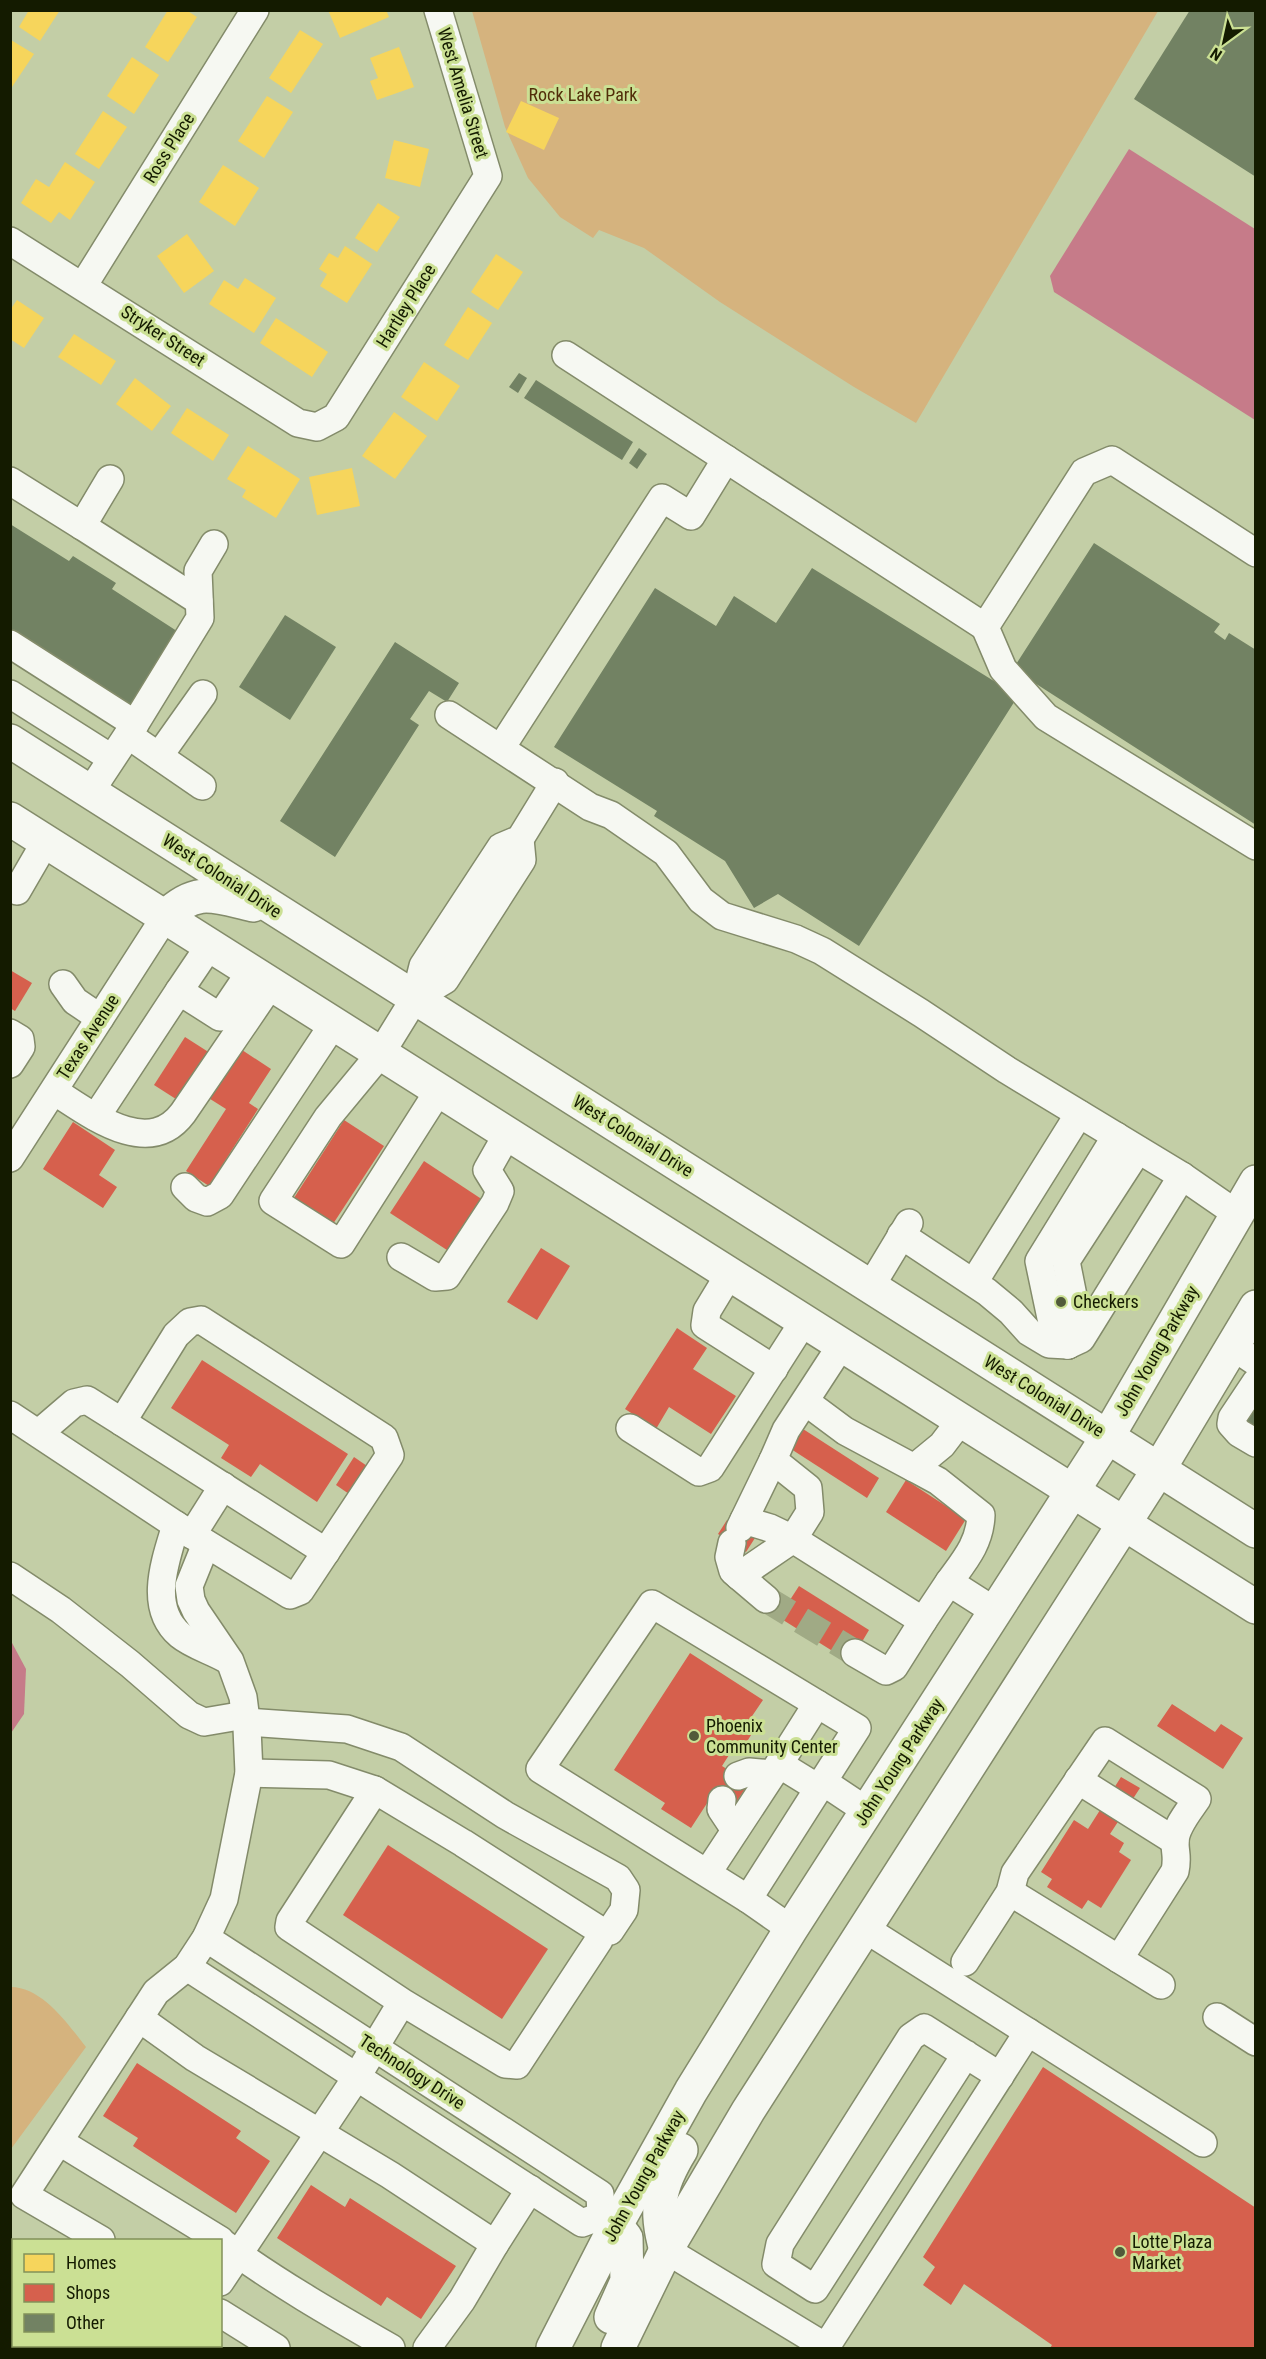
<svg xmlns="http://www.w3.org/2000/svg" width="1266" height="2359" viewBox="0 0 1266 2359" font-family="'Roboto Condensed',sans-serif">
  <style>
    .green { fill: #d5b37e }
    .water { fill: #c67b89 }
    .homes { fill: #f6d55c }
    .shops { fill: #d6604d }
    .building { fill: #728263 }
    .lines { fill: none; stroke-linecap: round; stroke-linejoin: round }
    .minor-tunnel { stroke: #a0aa85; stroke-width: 27; stroke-dasharray: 27 14; stroke-linecap: butt }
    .minor-casing { stroke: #838b6a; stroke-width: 30 }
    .major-casing { stroke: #838b6a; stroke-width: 36 }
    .highway-casing { stroke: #838b6a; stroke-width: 36 }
    .minor { stroke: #f6f8f2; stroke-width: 27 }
    .major { stroke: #f6f8f2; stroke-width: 33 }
    .highway { stroke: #f6f8f2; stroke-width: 33 }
    .poi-dot { fill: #515a3a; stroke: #cbe094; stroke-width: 2 }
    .labels { text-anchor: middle; stroke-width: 6; stroke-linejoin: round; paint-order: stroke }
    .street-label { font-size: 18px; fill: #141b00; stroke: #cbe094 }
    .park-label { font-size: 18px; fill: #522e0a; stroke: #cbe094 }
    .poi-label { font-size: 18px; fill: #141b00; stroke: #cbe094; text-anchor: start }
  </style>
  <rect width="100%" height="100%" fill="#c3cea6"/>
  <g class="green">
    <path d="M472,11H1158L916,423L854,387L720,302L644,248L599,230L593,238L560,217L528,178L505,127Z"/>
    <path d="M11,1987C42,1987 68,2024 86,2047L11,2149Z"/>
    <path d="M10,2263L14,2264V2346H176L184,2348H11Z"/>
  </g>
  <g class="water">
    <path d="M1129,149L1255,229V420L1054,292L1050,276Z"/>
    <path d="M11,1641L26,1669L24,1714L11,1733Z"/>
  </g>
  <g class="homes">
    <path d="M29,10H60L40,41L19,27Z"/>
    <path d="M168,10H186L197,17L168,62L145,47Z"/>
    <path d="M328,10H386L389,17L340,38Z"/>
    <path d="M300,30L323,44L291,93L269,78Z"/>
    <path d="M11,40L34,54L10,90V41Z"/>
    <path d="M399,47L414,87L377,100L370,81L378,78L370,58Z"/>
    <path d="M132,57L159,75L134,114L107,96Z"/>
    <path d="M267,96L293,112L264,158L238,141Z"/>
    <path d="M521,101L559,118L544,150L506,132Z"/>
    <path d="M103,111L127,127L99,169L75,154Z"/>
    <path d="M394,140L429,149L420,187L385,178Z"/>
    <path d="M65,162L95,182L70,220L59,212L51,223L21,203L36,179L49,187Z"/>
    <path d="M223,165L259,188L235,226L199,202Z"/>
    <path d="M378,203L400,217L377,252L355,238Z"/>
    <path d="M187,234L214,271L184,293L157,256Z"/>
    <path d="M345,246L372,264L347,303L320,286L327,274L319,269L329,253L338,258Z"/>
    <path d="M496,254L523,272L498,310L471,292Z"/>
    <path d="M245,278L276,298L254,333L209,304L224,280L238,289Z"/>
    <path d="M17,300L44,318L24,348L10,339V310Z"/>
    <path d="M468,307L492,323L468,360L444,345Z"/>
    <path d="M276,318L328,352L312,377L260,343Z"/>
    <path d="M74,334L116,361L101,385L58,357Z"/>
    <path d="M424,362L460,386L437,421L401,397Z"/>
    <path d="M135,378L171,406L152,431L116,404Z"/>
    <path d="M187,408L229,435L213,461L171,433Z"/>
    <path d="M394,412L427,436L395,479L362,456Z"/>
    <path d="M248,446L300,479L276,518L242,497L246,490L227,479Z"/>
    <path d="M352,468L360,506L317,515L309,477Z"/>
  </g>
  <g class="shops">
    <path d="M10,970L32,983L15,1011L10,1008Z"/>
    <path d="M185,1037L210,1053L179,1101L154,1085Z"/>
    <path d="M239,1048L271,1069L249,1103L258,1109L209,1186L186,1171L226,1109L207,1097Z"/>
    <path d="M344,1120L384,1146L331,1227L292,1201Z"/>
    <path d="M73,1122L115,1150L99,1175L117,1187L103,1208L43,1169Z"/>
    <path d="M424,1161L483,1200L450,1252L390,1213Z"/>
    <path d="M541,1248L570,1266L537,1320L507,1302Z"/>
    <path d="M677,1328L707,1348L693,1369L736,1396L711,1434L669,1407L656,1429L625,1409Z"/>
    <path d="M202,1360L348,1454L317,1502L260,1464L251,1477L221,1458L229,1445L171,1408Z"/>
    <path d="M803,1429L879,1478L867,1498L791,1449Z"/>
    <path d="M354,1457L370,1468L352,1496L336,1485Z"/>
    <path d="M906,1480L966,1519L946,1551L886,1512Z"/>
    <path d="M727,1520L755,1538L746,1552L718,1534Z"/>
    <path d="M799,1586L869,1630L850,1662L761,1606L770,1592L788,1603Z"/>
    <path d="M690,1653L763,1700L748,1722L756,1727L743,1748L736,1744L722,1766L749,1783L733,1807L713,1794L691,1828L661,1809L665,1803L614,1770Z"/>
    <path d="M1172,1704L1215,1732L1221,1724L1243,1738L1223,1769L1157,1726Z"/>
    <path d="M1121,1777L1140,1788L1110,1834L1124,1843L1119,1852L1131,1860L1101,1908L1088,1900L1082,1909L1047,1887L1052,1879L1041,1872L1074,1820L1088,1829Z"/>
    <path d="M388,1845L548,1949L502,2019L343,1915Z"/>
    <path d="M137,2063L241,2131L236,2138L270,2161L236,2213L133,2146L138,2138L103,2116Z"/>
    <path d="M1043,2067L1256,2208V2348H1050L1052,2345L964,2284L951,2305L923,2285L935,2267L923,2257Z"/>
    <path d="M311,2185L345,2207L350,2198L456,2266L421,2319L387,2297L381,2306L277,2238Z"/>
  </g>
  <g class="building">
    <path d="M1190,10H1256V177L1134,99Z"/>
    <path d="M519,373L527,378L518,393L509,387Z"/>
    <path d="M536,380L633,442L622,460L524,398Z"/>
    <path d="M639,448L647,454L637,469L629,463Z"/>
    <path d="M10,524L69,561L73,556L116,583L112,589L183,635L131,714L10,637Z"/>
    <path d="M1094,543L1220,624L1214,632L1225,640L1229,633L1256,650V825L1013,669Z"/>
    <path d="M812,568L1018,696L859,946L778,894L754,908L725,861L654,816L657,811L554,747L655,588L716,626L734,596L776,623Z"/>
    <path d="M285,615L336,647L290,720L239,687Z"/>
    <path d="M395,642L459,683L447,702L429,691L410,719L419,725L335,857L280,821Z"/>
    <path d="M1256,1401V1430L1242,1421Z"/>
  </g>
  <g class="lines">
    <path class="minor-tunnel" d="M766,1599L855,1653"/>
    <g class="minor-casing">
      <g id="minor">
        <path d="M10,241L298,423L317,427L336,417L488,176L438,10"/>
        <path d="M83,286L255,10"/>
        <path d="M566,355L985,627"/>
        <path d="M110,479L82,526L199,601"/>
        <path d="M10,481L82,526"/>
        <path d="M1256,553L1112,460L1084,472L985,627L1003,669L1046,717L1256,846"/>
        <path d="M10,644L135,724"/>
        <path d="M10,694L111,758"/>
        <path d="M449,715L590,807L611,815L666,853L701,900L722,916L796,939L822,951L921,1013L1007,1070L1182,1176L1237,1214"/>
        <path d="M128,735L202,786"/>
        <path d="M501,748L662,498L691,516L726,459"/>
        <path d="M159,756L203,694"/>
        <path d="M90,792L135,724L200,618L198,571L214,544"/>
        <path d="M10,887L17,891L46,841"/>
        <path d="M210,945L179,991L220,1017L251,971"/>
        <path d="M63,984L75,1001L100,1018"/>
        <path d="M415,998L445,980L522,860L520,839"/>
        <path d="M10,1033L20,1039L21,1047L10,1064"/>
        <path d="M439,1090L341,1244L273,1201L328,1117L381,1053L415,998L423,966L501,847L520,839L555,782"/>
        <path d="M54,1091C89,1113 148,1160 183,1113L271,984"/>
        <path d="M96,1117L179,991"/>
        <path d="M10,1158L165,917"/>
        <path d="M185,1187L196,1198L207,1202L220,1195L334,1023"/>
        <path d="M901,1235L987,1292L1011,1312L1029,1332L1049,1344L1068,1345L1081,1339L1182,1176"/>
        <path d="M401,1257L435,1277L447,1276L495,1203L500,1191L487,1170L508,1133"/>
        <path d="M730,1273L707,1311L705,1325L774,1369"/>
        <path d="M974,1282L1079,1114"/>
        <path d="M871,1286L909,1223"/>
        <path d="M842,1344L786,1430L773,1460L808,1488L810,1512L793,1539L923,1621L949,1582L996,1612"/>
        <path d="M1068,1345L1051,1318L1039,1261L1116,1136"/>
        <path d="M1068,1345L1076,1311L1066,1261L1138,1150"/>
        <path d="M1232,1346L1256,1362"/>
        <path d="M1256,1382L1232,1418L1231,1424L1239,1433L1256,1443"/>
        <path d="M806,1402L845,1431L914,1468L942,1445L961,1420"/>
        <path d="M10,1415L176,1525L290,1595L300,1591L390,1455L384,1438L201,1320L190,1322L176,1335L122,1422L87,1400L74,1403L39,1433"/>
        <path d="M122,1422L326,1552"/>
        <path d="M630,1428L699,1472L710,1468L804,1321"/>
        <path d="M914,1468L938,1481L981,1515C980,1543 965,1560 949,1582"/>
        <path d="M176,1525C166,1559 147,1607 180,1635C192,1645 212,1651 226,1659"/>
        <path d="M740,1528L773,1460"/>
        <path d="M192,1535L223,1486"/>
        <path d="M732,1543L729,1557L733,1571L766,1599"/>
        <path d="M10,1576L61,1610L130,1664L189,1715L204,1722L245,1715"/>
        <path d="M739,1576L793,1539L770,1528L744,1520"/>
        <path d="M652,1604L857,1728L748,1899L540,1769Z"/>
        <path d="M855,1653L886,1671L894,1667L923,1621"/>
        <path d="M817,1704L779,1764L818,1788"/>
        <path d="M246,1722L347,1729L401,1747L505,1815L618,1878L626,1890L624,1910L610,1931H601"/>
        <path d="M249,1773L329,1775L375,1790"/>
        <path d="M738,1776L749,1772L772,1774"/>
        <path d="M1078,1780L1175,1841"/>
        <path d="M822,1781L867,1811"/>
        <path d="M722,1800L721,1809L735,1830"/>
        <path d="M708,1872L779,1764"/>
        <path d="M1010,1892L1161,1985"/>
        <path d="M748,1899L791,1929"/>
        <path d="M864,1928L1203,2143"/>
        <path d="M206,1938L600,2194L601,2216"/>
        <path d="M965,1962L1010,1892L1015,1873L1105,1741L1197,1799C1189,1811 1175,1827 1175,1842C1175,1855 1178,1856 1175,1871L1119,1959"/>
        <path d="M187,1967L582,2223L601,2216"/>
        <path d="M1217,2017L1256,2042"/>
        <path d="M139,2018L195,2058L390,2175L495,2244L462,2300L427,2348"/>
        <path d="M966,2054L815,2289L776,2264L780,2244L911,2037L924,2028L1000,2076"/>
        <path d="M60,2142L220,2240"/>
        <path d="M101,2240L24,2195L156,1992L187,1967L206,1938L224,1899L249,1773L247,1728L243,1697L230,1661L196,1611L191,1600L189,1586L206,1544"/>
        <path d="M220,2241C274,2281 333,2315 391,2348"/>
        <path d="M495,2244L530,2189"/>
        <path d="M666,2250L826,2347L1028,2032"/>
        <path d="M220,2282L356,2078L402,2002L289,1927L290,1921L375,1790L463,1843L601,1931L599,1940L517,2065L505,2064L402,2002"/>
        <path d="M220,2313L276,2348"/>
      </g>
    </g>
    <g class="major-casing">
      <g id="major">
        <path d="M666,2250C654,2209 659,2186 681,2150"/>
        <path d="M611,2317L627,2281L626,2238L616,2225"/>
        <path d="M553,2348L616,2225L691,2091L791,1929L1108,1436L1256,1182"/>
        <path d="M618,2348L666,2250L748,2111L1159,1469L1256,1307"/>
      </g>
    </g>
    <g class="highway-casing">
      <g id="highway">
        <path d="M10,741L1256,1531"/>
        <path d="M10,819L1256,1607"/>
        <path d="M165,917C197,886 214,896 253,905"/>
      </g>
    </g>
    <use href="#minor" class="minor"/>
    <use href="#major" class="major"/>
    <use href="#highway" class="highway"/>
  </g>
  <g class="poi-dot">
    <circle cx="1061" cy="1302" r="6"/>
    <circle cx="694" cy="1736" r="6"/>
    <circle cx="1120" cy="2252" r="6"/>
  </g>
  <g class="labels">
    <g class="street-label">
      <text transform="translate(463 93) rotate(73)" y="6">West Amelia Street</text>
      <text transform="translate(169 148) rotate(-58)" y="6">Ross Place</text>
      <text transform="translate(406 306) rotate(-58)" y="6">Hartley Place</text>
      <text transform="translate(163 336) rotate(33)" y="6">Stryker Street</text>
      <text transform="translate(222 876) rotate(33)" y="6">West Colonial Drive</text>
      <text transform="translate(88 1037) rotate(-57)" y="6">Texas Avenue</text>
      <text transform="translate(633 1136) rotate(32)" y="6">West Colonial Drive</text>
      <text transform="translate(1157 1351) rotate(-60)" y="6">John Young Parkway</text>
      <text transform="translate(1044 1396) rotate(32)" y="6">West Colonial Drive</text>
      <text transform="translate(899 1762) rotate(-57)" y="6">John Young Parkway</text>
      <text transform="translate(412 2072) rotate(33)" y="6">Technology Drive</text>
      <text transform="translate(644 2176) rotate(-61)" y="6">John Young Parkway</text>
    </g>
    <g class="park-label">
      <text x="583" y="101">Rock Lake Park</text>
    </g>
    <g class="poi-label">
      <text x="1073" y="1308">Checkers</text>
      <text x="706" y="1732">Phoenix<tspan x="706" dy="21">Community Center</tspan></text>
      <text x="1132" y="2248">Lotte Plaza<tspan x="1132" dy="21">Market</tspan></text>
    </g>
  </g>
  <rect width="1266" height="2359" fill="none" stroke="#141b00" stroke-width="24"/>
  <rect x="12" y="2239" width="210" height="108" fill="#cbe094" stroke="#829159" stroke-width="1.5"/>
  <rect x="24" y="2254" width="30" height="18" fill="#f6d55c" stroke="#829159" stroke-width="1.5"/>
  <text x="66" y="2269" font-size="18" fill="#141b00">Homes</text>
  <rect x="24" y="2284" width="30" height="18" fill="#d6604d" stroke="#829159" stroke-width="1.5"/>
  <text x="66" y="2299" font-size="18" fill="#141b00">Shops</text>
  <rect x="24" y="2314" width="30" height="18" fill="#728263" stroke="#829159" stroke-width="1.5"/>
  <text x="66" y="2329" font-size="18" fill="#141b00">Other</text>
  <g transform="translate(1224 42) rotate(213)" stroke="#cbe094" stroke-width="4.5" paint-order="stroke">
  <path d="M0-4.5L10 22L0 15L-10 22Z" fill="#141b00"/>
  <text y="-9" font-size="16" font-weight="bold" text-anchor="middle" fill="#141b00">N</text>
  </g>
</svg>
